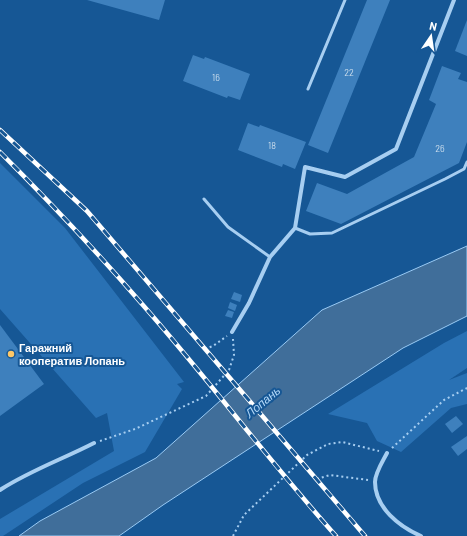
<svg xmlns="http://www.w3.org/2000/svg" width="467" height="536" viewBox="0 0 467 536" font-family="Barlow,sans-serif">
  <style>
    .green { fill: #2971b4 }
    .water { fill: #406e9a; stroke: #99caf4 }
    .building { fill: #3e80bd }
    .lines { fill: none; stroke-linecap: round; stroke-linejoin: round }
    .path { stroke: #a7cef1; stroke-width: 2; stroke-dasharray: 2 3; stroke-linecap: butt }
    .lane { stroke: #a7cef1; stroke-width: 3 }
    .street { stroke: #a7cef1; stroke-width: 4 }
    .rail-casing { stroke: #fff; stroke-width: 4.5 }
    .rail { stroke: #165795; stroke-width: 3; stroke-dasharray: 9; stroke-linecap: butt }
    .poi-dot { fill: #ffc867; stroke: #165795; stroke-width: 1.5 }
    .labels { text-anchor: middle; stroke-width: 4; stroke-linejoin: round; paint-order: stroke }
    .number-label { font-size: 9px; fill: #cfdfee }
    .poi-label { font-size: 11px; font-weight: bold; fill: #fff; stroke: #165795; text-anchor: start }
    .water-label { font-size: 12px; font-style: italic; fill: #b3d8f8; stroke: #165795 }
  </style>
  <rect width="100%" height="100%" fill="#165795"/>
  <g class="green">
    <path d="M0,163L65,228L184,382L177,384L182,389L145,452L83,483L3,536H0V519L114,451L107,413L96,418L0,309Z"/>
    <path d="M467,331V368L449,380L467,373V404L451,408L401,452L377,441L367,423L328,414L444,343Z"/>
  </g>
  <path class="water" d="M467,246V316L403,348L163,505L119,536H19L40,521L156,458L322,310Z"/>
  <g class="building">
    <path d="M87,0H165L159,20Z"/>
    <path d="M367,0H390L328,153L308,145Z"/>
    <path d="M467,20V56L455,51Z"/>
    <path d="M193,55L204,59L205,57L250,74L240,100L228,96L227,98L183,81Z"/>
    <path d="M442,66L461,73L458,79L467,82V142L459,163L341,224L306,211L317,183L347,194L414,157L436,104L429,100Z"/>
    <path d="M248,123L259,127L260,125L306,142L295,169L283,164L282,167L238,150Z"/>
    <path d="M234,292L242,295L240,302L231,299Z"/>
    <path d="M230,302L237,305L235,311L228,308Z"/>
    <path d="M228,310L234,312L232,318L225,316Z"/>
    <path d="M0,325L44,384L0,416Z"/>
    <path d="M456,416L463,424L452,433L445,424Z"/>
    <path d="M467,436V449L458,456L451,447Z"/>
  </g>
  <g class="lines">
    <g class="path">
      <path d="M205,349L213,346L227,336"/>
      <path d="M100,441L135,429L206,396L229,370L234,355L233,339"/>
      <path d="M392,448L444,400L467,388"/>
      <path d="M317,479L330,475L368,480"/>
      <path d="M233,536L244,515L307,455L328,444L342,442L379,451"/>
    </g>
    <g class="lane">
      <path d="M308,89L345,0"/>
      <path d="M204,199L228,227L270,257"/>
      <path d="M295,228L310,234L332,233L445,179L464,169L467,162"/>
    </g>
    <g class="street">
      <path d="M232,332L249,303L270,257L295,228L305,167L345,177L396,149L454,0"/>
      <path d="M387,453C383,461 375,473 375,482C375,508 400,527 421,536"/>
      <path d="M0,490C29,471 63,459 94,443"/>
    </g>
    <g class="rail-casing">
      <g id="rail">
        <path d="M0,130L87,211L365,536"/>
        <path d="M0,152C49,201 97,252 142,304C209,380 269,461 336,536"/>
      </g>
    </g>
    <use href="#rail" class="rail"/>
  </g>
  <circle class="poi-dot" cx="11" cy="354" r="4"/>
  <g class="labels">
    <g class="number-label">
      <text x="349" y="76">22</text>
      <text x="216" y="81">16</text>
      <text x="272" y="149">18</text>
      <text x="440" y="152">26</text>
    </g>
    <g class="poi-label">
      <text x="19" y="352">Гаражний<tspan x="19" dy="13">кооператив Лопань</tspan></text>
    </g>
    <g class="water-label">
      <text transform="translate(263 402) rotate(-40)" y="4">Лопань</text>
    </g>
  </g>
  <g transform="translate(431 36) rotate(13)" stroke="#165795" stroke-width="3" paint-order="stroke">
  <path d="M0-3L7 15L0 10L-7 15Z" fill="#ffffff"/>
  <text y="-6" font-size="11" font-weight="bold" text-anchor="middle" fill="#ffffff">N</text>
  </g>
</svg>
